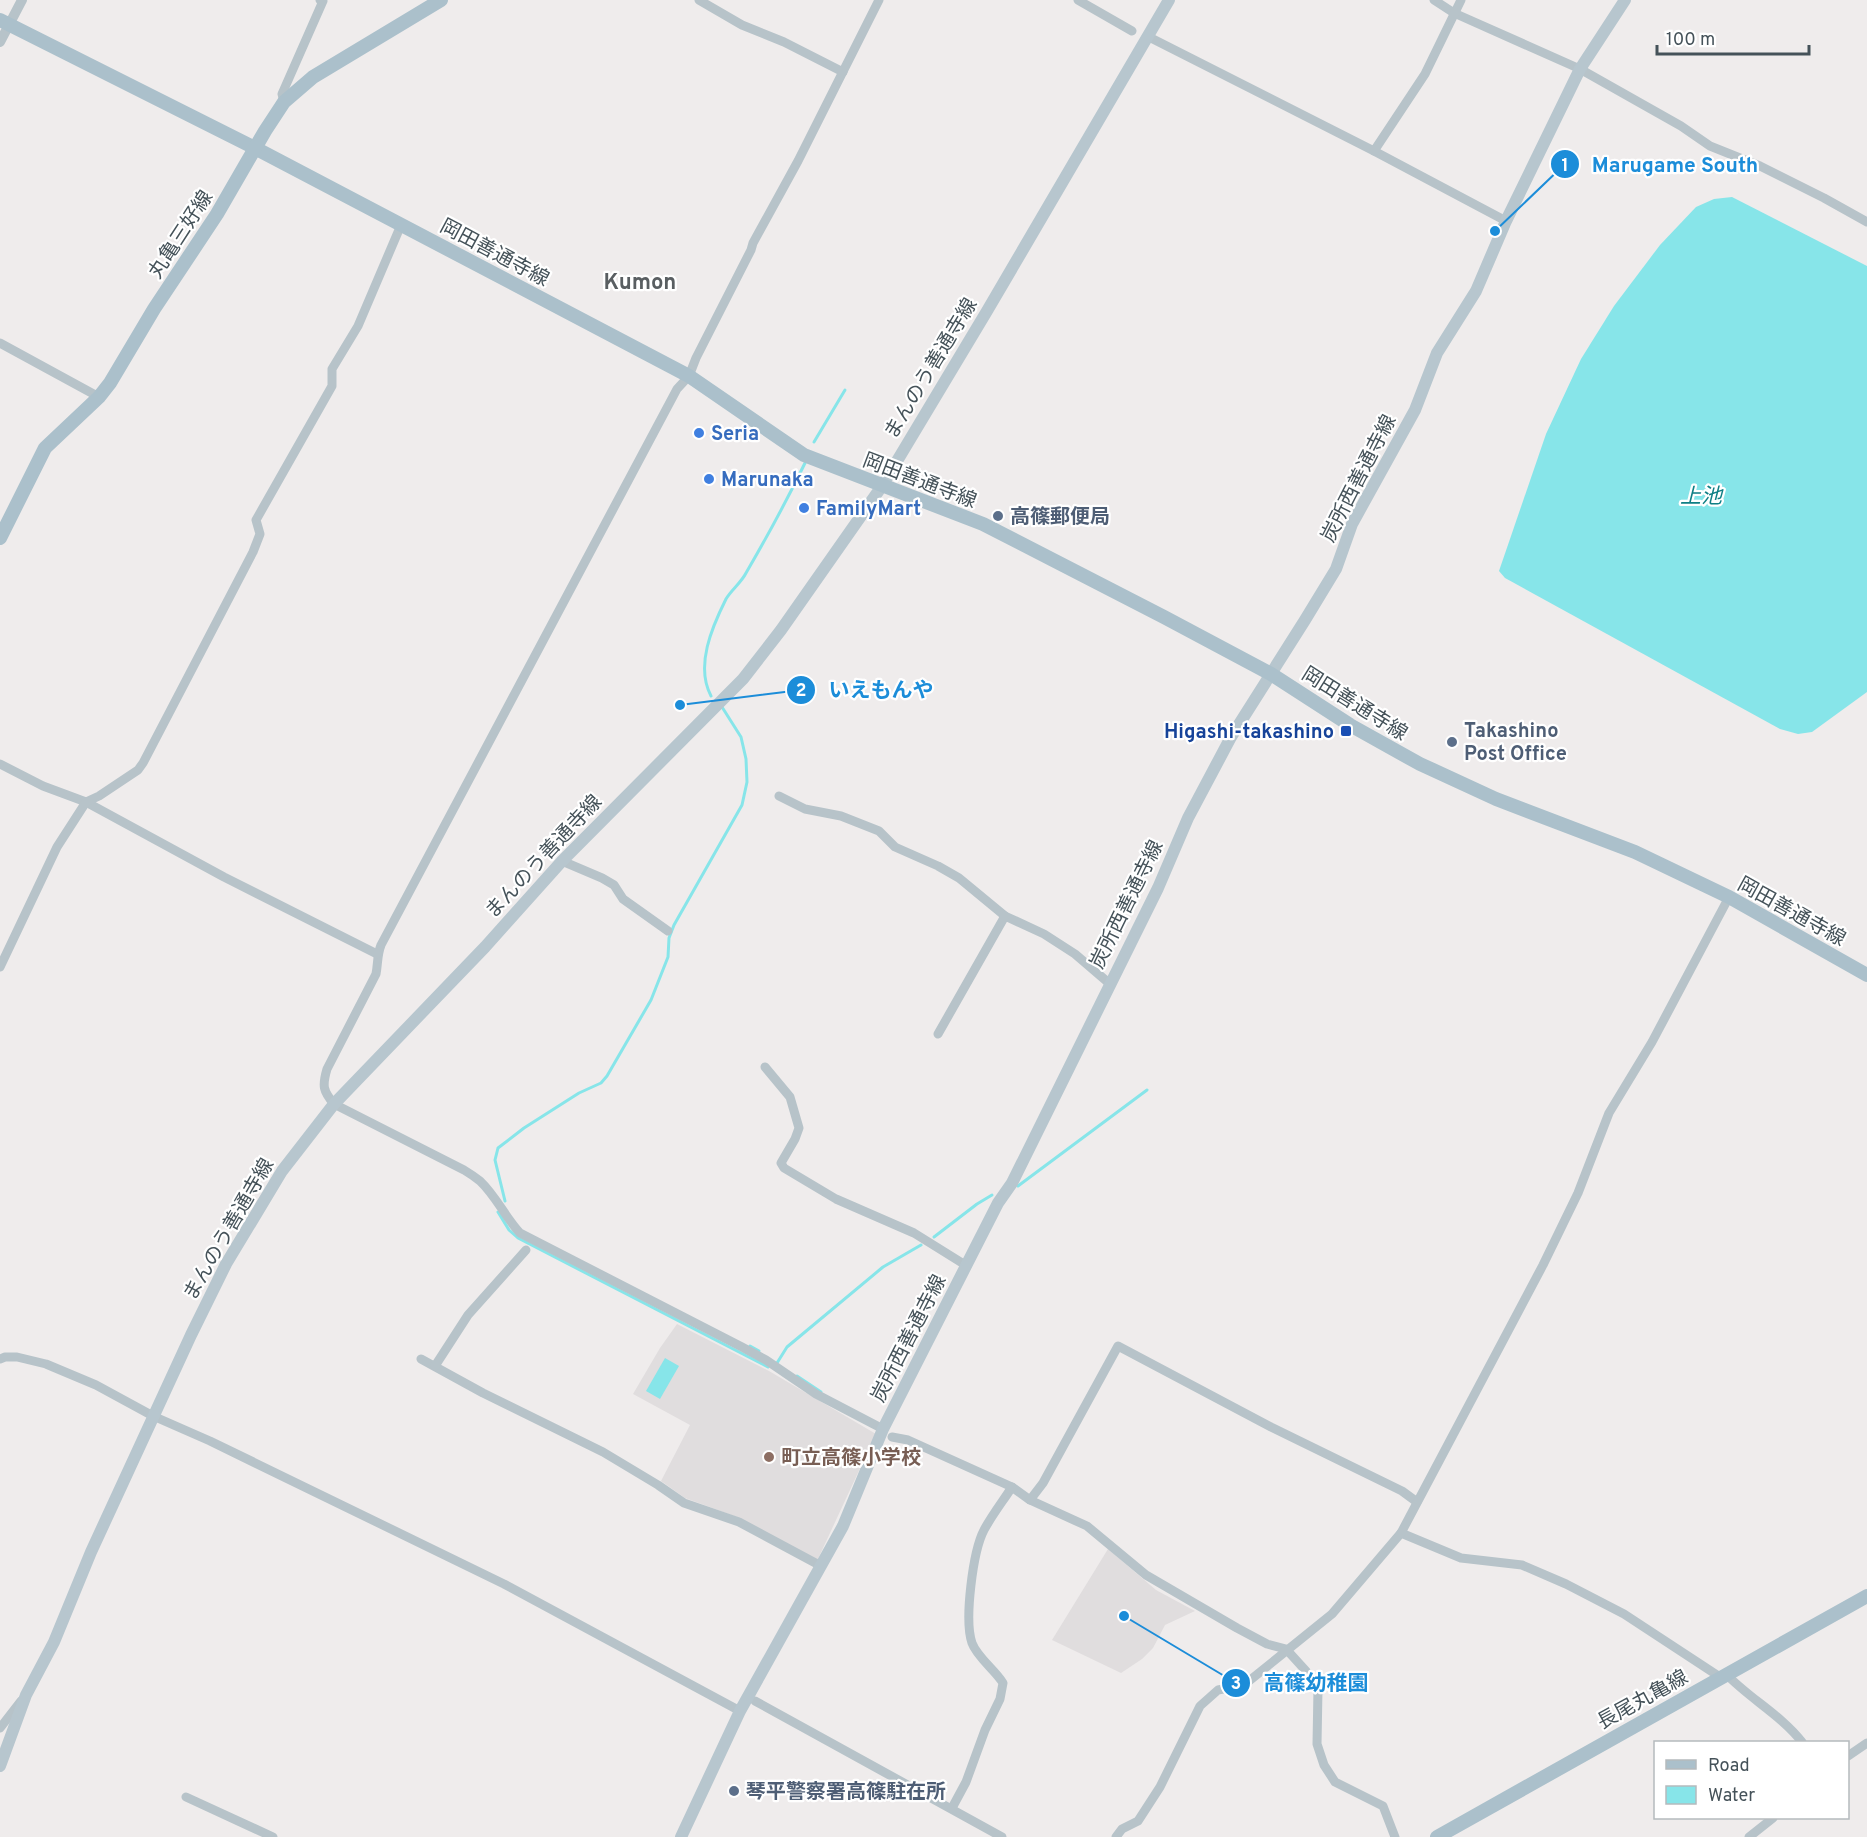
<svg xmlns="http://www.w3.org/2000/svg" width="1867" height="1837" viewBox="0 0 1867 1837" font-family="Overpass,'Noto Sans JP',sans-serif">
  <style>
    .education { fill: #e0ddde }
    .water { fill: #87e5e9 }
    .lines { fill: none; stroke-linecap: round; stroke-linejoin: round }
    .stream { stroke: #87e5e9; stroke-width: 3 }
    .minor { stroke: #b7c3c9; stroke-width: 9 }
    .tertiary { stroke: #b7c3c9; stroke-width: 10 }
    .secondary { stroke: #b7c6ce; stroke-width: 12 }
    .primary { stroke: #abc0cb; stroke-width: 14 }
    .shop-dot { fill: #3f7fe0; stroke: #fff; stroke-width: 2 }
    .service-dot { fill: #5c6f8a; stroke: #fff; stroke-width: 2 }
    .transit-dot { fill: #1a4fb4; stroke: #fff; stroke-width: 2 }
    .education-dot { fill: #8d6e63; stroke: #fff; stroke-width: 2 }
    .labels { text-anchor: middle; stroke-width: 4.5; stroke-linejoin: round; paint-order: stroke }
    .street-label { font-size: 20px; fill: #455259; stroke: #fff }
    .shop-label { font-size: 20px; font-weight: bold; fill: #366cbe; stroke: #fff; text-anchor: start }
    .service-label { font-size: 20px; font-weight: bold; fill: #4e5e75; stroke: #fff; text-anchor: start }
    .transit-label { font-size: 20px; font-weight: bold; fill: #164399; stroke: #fff; text-anchor: end }
    .education-label { font-size: 20px; font-weight: bold; fill: #785e54; stroke: #fff; text-anchor: start }
    .water-label { font-size: 21px; font-style: italic; fill: #0f7f85; stroke: #fff }
    .quarter-label { font-size: 22px; font-weight: bold; fill: #595e61; stroke: #fff }
    .leader { fill: none; stroke: #1c8dd9; stroke-width: 2 }
    .callout-dot { fill: #1c8dd9; stroke: #fff; stroke-width: 2 }
    .mark-label { font-size: 18px; text-anchor: middle; font-weight: bold; fill: #fff }
    .callout-label { font-size: 21px; text-anchor: middle; font-weight: bold; fill: #1c8dd9; stroke: #fff; stroke-width: 4.5; stroke-linejoin: round; paint-order: stroke }
  </style>
  <rect width="100%" height="100%" fill="#efecec"/>
  <g class="education">
    <path d="M677,1324L769,1371L876,1434L817,1561L737,1517L685,1498L661,1481L690,1425L633,1394L660,1348Z"/>
    <path d="M1108,1549L1156,1590L1195,1611L1165,1625L1153,1648L1142,1659L1121,1673L1052,1640Z"/>
  </g>
  <g class="water">
    <path d="M1732,197L1867,266V692L1812,732L1798,734L1780,729L1505,578L1499,571L1546,434L1581,359L1614,306L1660,245L1696,207L1714,199Z"/>
    <path d="M665,1358L679,1366L660,1399L646,1391Z"/>
  </g>
  <g class="lines">
    <g class="stream">
      <path d="M814,442L845,390"/>
      <path d="M711,696C695,666 712,627 726,599C731,590 741,583 746,573C767,537 787,500 805,463"/>
      <path d="M1018,1186L1147,1090"/>
      <path d="M505,1201L495,1160L498,1148L524,1128L579,1093L601,1083L607,1076L651,1000L668,957L669,938L674,925L742,805L747,782L746,759L741,737L722,707"/>
      <path d="M498,1212L509,1230L518,1238L768,1367"/>
      <path d="M934,1237L977,1204L992,1195"/>
      <path d="M750,1346L759,1351"/>
      <path d="M777,1363L787,1347L883,1267L921,1245"/>
      <path d="M797,1376L821,1392"/>
    </g>
    <g class="minor">
      <path d="M699,0L742,25L784,42L843,72"/>
      <path d="M879,0L798,161L753,243L751,250L696,358L689,376L677,389L381,945C377,955 378,964 376,974L327,1069C322,1086 323,1091 334,1104L464,1170C469,1173 475,1177 480,1181C496,1196 505,1217 520,1233L742,1347L766,1360L816,1394L883,1429"/>
      <path d="M1078,0L1132,31"/>
      <path d="M1434,0L1454,13L1580,69L1681,126L1710,146L1760,166L1824,198L1867,222"/>
      <path d="M1147,36L1374,151L1506,221"/>
      <path d="M284,102L282,94L323,1L320,0"/>
      <path d="M1374,151L1425,74L1461,0"/>
      <path d="M0,343L99,397"/>
      <path d="M0,764L43,786L86,802L224,877L377,954"/>
      <path d="M779,796L805,809L841,816L879,831L895,847L938,866L959,878L1005,916L1044,934L1075,954L1110,984"/>
      <path d="M562,861L602,878L614,885L623,899L668,931"/>
      <path d="M0,967L57,847L86,802L99,796L138,770L143,763L253,552L260,534L256,520L332,386V369L358,326L401,225"/>
      <path d="M938,1034L1005,916"/>
      <path d="M765,1067L790,1097L799,1128L795,1139L781,1163L784,1168L836,1199L914,1233L967,1266"/>
      <path d="M0,1359L5,1357H17L46,1364L96,1385L153,1416L210,1441L504,1584L740,1711"/>
      <path d="M421,1359L483,1393L603,1452L658,1485L684,1503L739,1522L821,1566"/>
      <path d="M435,1366L468,1315L526,1250"/>
      <path d="M892,1437L908,1440L1012,1487L1030,1500L1087,1526L1146,1575L1237,1628L1267,1644L1286,1649L1306,1671L1318,1689L1317,1744L1324,1765L1335,1782L1383,1806L1395,1837"/>
      <path d="M1030,1500L1043,1483L1118,1346L1271,1427L1402,1491L1417,1502"/>
      <path d="M1401,1533L1461,1558L1522,1565L1566,1584L1624,1614L1720,1677"/>
      <path d="M1726,1674C1750,1699 1781,1715 1802,1742"/>
      <path d="M755,1701L1002,1837"/>
      <path d="M0,1728L21,1701"/>
      <path d="M1848,1756L1867,1743"/>
      <path d="M186,1797L273,1837"/>
      <path d="M952,1808L966,1782L985,1730L1000,1699L1003,1683C995,1670 977,1657 972,1643C964,1620 973,1551 984,1530C992,1515 1003,1501 1012,1487"/>
      <path d="M1116,1837L1122,1829L1138,1821L1160,1787L1200,1706L1218,1690L1244,1685L1332,1614L1401,1533L1543,1265L1578,1193L1609,1113L1652,1042L1729,897"/>
      <path d="M1749,1837L1773,1818"/>
    </g>
    <path class="tertiary" d="M0,42L22,0"/>
    <g class="secondary">
      <path d="M0,1766L26,1695L54,1642L91,1552L191,1335L226,1264L282,1171L334,1104L485,947L562,861L743,679L781,630L882,486L987,311L1169,0"/>
      <path d="M681,1837L740,1711L843,1526L883,1429L998,1203L1012,1183L1158,888L1188,818L1231,737L1305,620L1336,569L1352,524L1415,410L1437,353L1476,291L1506,221L1580,69L1625,0"/>
    </g>
    <g class="primary">
      <path d="M0,20L255,148L689,376L804,455L983,524L1164,617L1271,674L1350,725L1420,764L1496,799L1635,852L1729,897L1867,975"/>
      <path d="M0,538L45,448L99,397L110,383L154,309L217,214L265,131L284,102L313,77L441,0"/>
      <path d="M1437,1837L1867,1596"/>
    </g>
  </g>
  <g class="shop-dot">
    <circle cx="699" cy="433" r="6"/>
    <circle cx="709" cy="479" r="6"/>
    <circle cx="804" cy="508" r="6"/>
  </g>
  <g class="service-dot">
    <circle cx="998" cy="516" r="6"/>
    <circle cx="1452" cy="742" r="6"/>
    <circle cx="734" cy="1791" r="6"/>
  </g>
  <rect class="transit-dot" x="1340" y="725" width="12" height="12" rx="3"/>
  <circle class="education-dot" cx="769" cy="1457" r="6"/>
  <g class="labels">
    <g class="street-label">
      <text transform="translate(180 234) rotate(-57)" y="7">丸亀三好線</text>
      <text transform="translate(495 252) rotate(28)" y="7">岡田善通寺線</text>
      <text transform="translate(930 368) rotate(-59)" y="7">まんのう善通寺線</text>
      <text transform="translate(1358 478) rotate(-63)" y="7">炭所西善通寺線</text>
      <text transform="translate(920 480) rotate(21)" y="7">岡田善通寺線</text>
      <text transform="translate(1355 703) rotate(32)" y="7">岡田善通寺線</text>
      <text transform="translate(543 856) rotate(-47)" y="7">まんのう善通寺線</text>
      <text transform="translate(1126 904) rotate(-64)" y="7">炭所西善通寺線</text>
      <text transform="translate(1792 911) rotate(29)" y="7">岡田善通寺線</text>
      <text transform="translate(228 1229) rotate(-60)" y="7">まんのう善通寺線</text>
      <text transform="translate(908 1338) rotate(-63)" y="7">炭所西善通寺線</text>
      <text transform="translate(1642 1699) rotate(-29)" y="7">長尾丸亀線</text>
    </g>
    <g class="shop-label">
      <text x="711" y="440">Seria</text>
      <text x="721" y="486">Marunaka</text>
      <text x="816" y="515">FamilyMart</text>
    </g>
    <g class="service-label">
      <text x="1010" y="523">高篠郵便局</text>
      <text x="1464" y="737">Takashino<tspan x="1464" dy="23">Post Office</tspan></text>
      <text x="746" y="1798">琴平警察署高篠駐在所</text>
    </g>
    <g class="transit-label">
      <text x="1334" y="738">Higashi-takashino</text>
    </g>
    <g class="education-label">
      <text x="781" y="1464">町立高篠小学校</text>
    </g>
    <g class="water-label">
      <text x="1701" y="503">上池</text>
    </g>
    <g class="quarter-label">
      <text x="640" y="289">Kumon</text>
    </g>
  </g>
  <path class="leader" d="M1495 231L1565 164M680 705L801 690M1124 1616L1236 1683"/>
  <g class="callout-dot">
    <circle cx="1495" cy="231" r="6"/>
    <circle cx="680" cy="705" r="6"/>
    <circle cx="1124" cy="1616" r="6"/>
    <circle cx="1565" cy="164" r="15"/>
    <circle cx="801" cy="690" r="15"/>
    <circle cx="1236" cy="1683" r="15"/>
  </g>
  <g class="mark-label">
    <text x="1565" y="171">1</text>
    <text x="801" y="696">2</text>
    <text x="1236" y="1689">3</text>
  </g>
  <g class="callout-label">
    <text x="1675" y="172">Marugame South</text>
    <text x="881" y="697">いえもんや</text>
    <text x="1316" y="1690">高篠幼稚園</text>
  </g>
  <rect x="1654" y="1741" width="195" height="78" fill="#ffffff" stroke="#b5babd" stroke-width="1.5"/>
  <rect x="1666" y="1760" width="30" height="9" fill="#abc0cb" stroke="#b5babd" stroke-width="1.5"/>
  <text x="1708" y="1771" font-size="18" fill="#455259">Road</text>
  <rect x="1666" y="1786" width="30" height="18" fill="#87e5e9" stroke="#b5babd" stroke-width="1.5"/>
  <text x="1708" y="1801" font-size="18" fill="#455259">Water</text>
  <path d="M1657 45v9h152v-9" fill="none" stroke="#455259" stroke-width="3"/>
  <text x="1666" y="45" font-size="18" fill="#455259" stroke="#ffffff" stroke-width="4.5" paint-order="stroke">100 m</text>
</svg>
